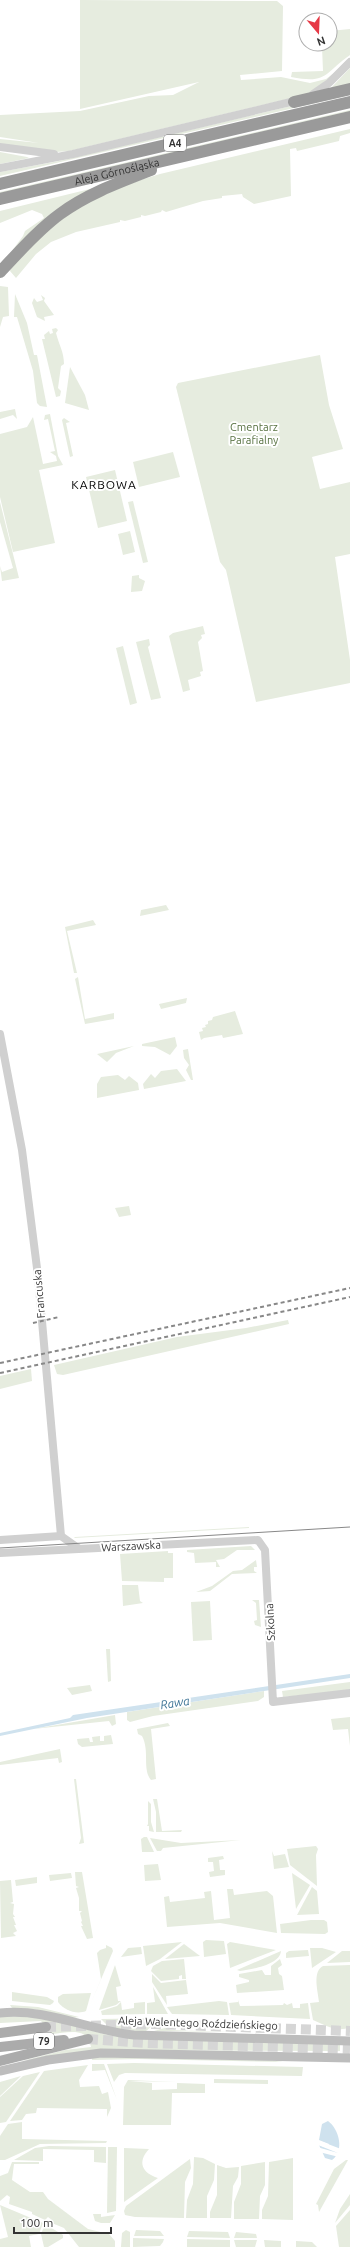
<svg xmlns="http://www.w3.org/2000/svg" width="350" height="2247" viewBox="0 0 350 2247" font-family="Ubuntu,sans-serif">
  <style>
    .green { fill: #e6ecdf }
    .water { fill: #cfe2ee }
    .pier { fill: #fff }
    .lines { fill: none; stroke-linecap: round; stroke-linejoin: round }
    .primary-tunnel { stroke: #d6d6d6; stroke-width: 10; stroke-dasharray: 10 5; stroke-linecap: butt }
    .tertiary { stroke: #d0d0d0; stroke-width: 8 }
    .secondary { stroke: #bdbdbd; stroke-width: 9 }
    .primary { stroke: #ababab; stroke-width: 10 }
    .motorway { stroke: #9a9a9a; stroke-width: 12 }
    .tram { stroke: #888; stroke-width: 1 }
    .rail { stroke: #888; stroke-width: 2; stroke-dasharray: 4 3; stroke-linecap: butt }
    .labels { text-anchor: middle; stroke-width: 4; stroke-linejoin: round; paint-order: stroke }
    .shield { fill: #fff; stroke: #707070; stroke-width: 1 }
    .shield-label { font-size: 10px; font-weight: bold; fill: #333 }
    .street-label { font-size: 11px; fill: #333; stroke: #fff }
    .park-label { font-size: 11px; fill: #56703f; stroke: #fff }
    .neighbourhood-label { font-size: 12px; letter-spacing: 1px; fill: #000; stroke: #fff }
    .water-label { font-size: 12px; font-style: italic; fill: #3f7597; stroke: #fff }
  </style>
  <rect width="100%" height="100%" fill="#fff"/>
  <g class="green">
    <path d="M80,0L277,1L283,6L282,71L240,75L241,80L281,77L310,83L326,79L338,70L314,91L300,96L69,151L56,152L0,145V139L39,143L0,137V115L80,111L149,96L173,95L199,82L80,109Z"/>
    <path d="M350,29V55C323,74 328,84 291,77L292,72L323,71L322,47L309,48V44H330V31Z"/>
    <path d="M350,68V85L330,89Z"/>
    <path d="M350,92V95L0,176V172L59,161Z"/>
    <path d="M350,110V113L0,195V192Z"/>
    <path d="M350,129V133L340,136L339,141L297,151L296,148L290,149L291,196L254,204L243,197L242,194L222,196V198L203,201L166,212L162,210L161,212L145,216L141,215V217L125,221L120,220V222L76,232L51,242L36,254L16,278L10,271C11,265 18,259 22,254C58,213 108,189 160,174Z"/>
    <path d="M0,152L27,157L29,158L0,164Z"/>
    <path d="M94,188L1,266L23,236L25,231L44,218L42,214L32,210L0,223V211Z"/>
    <path d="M0,286L8,287L9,316L3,317L0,327Z"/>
    <path d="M15,294L27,323L34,355H37L47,407L40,406L37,403L33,371L17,317H14Z"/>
    <path d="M41,295L45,298L44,301L54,315L44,317L45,321L37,317L32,303L34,298L37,302L43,300Z"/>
    <path d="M56,328L58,330L56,333C59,345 64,352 64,364L61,366L58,388L61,391L60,396L56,397L42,339H45L44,335L49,331L50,334L53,333L52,329Z"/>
    <path d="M320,355L329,405L343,449L312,457L320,489L350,482V554L335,557L350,660V683L256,702L226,570L220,562L176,387L178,383Z"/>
    <path d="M70,367L85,395L89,410L65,403Z"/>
    <path d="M15,409L17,419L13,415L0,419V412Z"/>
    <path d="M50,414L58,456L63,465L39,470L55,543L13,552L0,497V434L27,427L33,417L43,464L57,461L56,456L50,452L55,451L48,419L44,420L45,415Z"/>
    <path d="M64,418L70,422L66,423L73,456L70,457L62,420Z"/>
    <path d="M173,452L180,477L139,487L133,462Z"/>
    <path d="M115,470L127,521L98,528L86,477Z"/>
    <path d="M133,501L148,562L143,563L128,502Z"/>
    <path d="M0,502L19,578L2,581L0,566L2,572L13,568L0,522Z"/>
    <path d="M130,531L135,552L123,555L118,534Z"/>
    <path d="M139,575V578L145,581L142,591L131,592L132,576Z"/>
    <path d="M203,626L205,634L201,635L202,638L198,642L203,671L200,672L201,676L188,680L190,690L183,692L169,636L173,633Z"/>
    <path d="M149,639L150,645L148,647L161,698L151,700L136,642Z"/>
    <path d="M123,646L137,703L130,705L116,648Z"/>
    <path d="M166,905L169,910L140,916L141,910Z"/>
    <path d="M93,920L96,925L67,931L77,973H74L65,927Z"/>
    <path d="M78,977L85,1019L114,1013V1019L85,1024L75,979Z"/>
    <path d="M187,998L186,1003L161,1009L159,1004Z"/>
    <path d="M235,1011L243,1034L223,1038L222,1035L204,1038L201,1040L199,1032L203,1031L202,1028L206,1027L205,1025L208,1024V1021L212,1020L213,1017Z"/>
    <path d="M175,1037L177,1046L170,1055L155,1047L142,1046V1044Z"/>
    <path d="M134,1046L116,1053L107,1062L97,1054Z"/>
    <path d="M188,1049L193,1080H191L186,1070L189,1065L184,1058L183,1050Z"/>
    <path d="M177,1069L186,1081L144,1089L143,1084L151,1074L155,1078L161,1071Z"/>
    <path d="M118,1075L125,1080L129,1076L138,1083L139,1090L97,1098V1084L101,1077Z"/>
    <path d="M129,1206L131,1215L119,1217L115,1208Z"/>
    <path d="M288,1320L289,1324L63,1375L57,1374L54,1365L177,1337L246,1328Z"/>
    <path d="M31,1369L32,1381L0,1389V1376Z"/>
    <path d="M249,1527V1528L74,1538L75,1537Z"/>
    <path d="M251,1546L255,1550H237L224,1559L216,1560L220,1567H216V1562L195,1563L194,1553L187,1552V1550Z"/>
    <path d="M168,1551V1553H173V1578H164V1582L122,1581L120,1554Z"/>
    <path d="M256,1560L257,1567H254V1571L257,1573L232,1574L210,1591L196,1592L212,1586L233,1571L242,1570Z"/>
    <path d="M122,1585H138L140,1601L143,1603L123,1606Z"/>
    <path d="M252,1600H259L261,1627L255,1625L254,1621L257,1620L256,1603Z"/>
    <path d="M210,1601L212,1640L193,1641L191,1602Z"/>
    <path d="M106,1649H110L111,1681L108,1682Z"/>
    <path d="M350,1682V1689L345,1691L283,1697L282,1691Z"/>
    <path d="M90,1685L92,1691L72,1695L67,1688Z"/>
    <path d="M264,1691V1697L258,1701L153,1716L130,1722L127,1720V1712Z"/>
    <path d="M115,1715L116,1724L112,1726L109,1721L33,1729Z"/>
    <path d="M350,1717V1746L348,1729L333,1730L331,1719Z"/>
    <path d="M168,1723L170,1726L151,1729L156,1779L151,1780C142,1769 150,1751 142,1736L138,1734L137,1729Z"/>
    <path d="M111,1735L113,1744L82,1747L78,1744L77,1739L89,1738L90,1742H93L92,1737L100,1736V1741H104V1736Z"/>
    <path d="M60,1749L62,1762L59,1763L58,1758L0,1765V1762Z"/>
    <path d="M74,1779H76L84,1843L79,1844L81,1838Z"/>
    <path d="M153,1799H157L162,1831L182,1830L181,1832H156V1812Z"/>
    <path d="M148,1801L151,1804V1822L154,1832L149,1831V1826H147L148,1824Z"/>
    <path d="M144,1837H147L154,1852H142L141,1839Z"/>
    <path d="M150,1838L181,1843L241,1840L163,1848L161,1851H157Z"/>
    <path d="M316,1846L318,1849L316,1855L317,1886L290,1865L287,1849Z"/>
    <path d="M272,1851L274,1856L285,1854L289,1867L274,1869Z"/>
    <path d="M223,1856L224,1859L219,1860L220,1870H225V1875L210,1877L209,1872L214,1871L213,1862H208V1858Z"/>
    <path d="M158,1864L161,1880L145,1881L144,1865Z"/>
    <path d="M75,1872H82L93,1938L87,1939L81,1926H83L81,1922L82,1921L80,1913L82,1911H79V1898L76,1888L79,1887L76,1886Z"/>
    <path d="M71,1873L72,1878L50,1881L49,1875Z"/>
    <path d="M292,1873L310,1885L296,1909Z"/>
    <path d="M37,1877V1883L16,1886L15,1880Z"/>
    <path d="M11,1880L13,1902L10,1903L14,1904L13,1914L15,1917H13L16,1925H14L17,1931L13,1933L16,1936L1,1938L0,1881Z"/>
    <path d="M312,1887L317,1891L319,1914L297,1915Z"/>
    <path d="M227,1889H233L234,1895L267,1891L273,1896L277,1933L220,1923L167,1927L164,1897L169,1896L170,1902L205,1898L204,1892L211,1891L214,1920L230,1918Z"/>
    <path d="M311,1920H324L327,1922L328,1932L325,1934L281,1933L280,1924Z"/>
    <path d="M206,1940L224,1941L226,1954L204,1957L203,1942Z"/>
    <path d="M182,1942L160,1959L146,1966L143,1946Z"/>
    <path d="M230,1942L276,1950L230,1968L227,1944Z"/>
    <path d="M184,1944L200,1956L165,1959Z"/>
    <path d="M106,1945L112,1948L113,1951L88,2010L101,1979L97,1953L100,1950L106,1948Z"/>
    <path d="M141,1947L142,1954L121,1957L128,1948Z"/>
    <path d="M310,1948H322L336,1952L312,1968Z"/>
    <path d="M308,1950L309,1956L286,1958V1953L289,1951Z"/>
    <path d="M281,1951C280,1965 252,1969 240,1971L237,1970Z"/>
    <path d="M342,1951H350V1962L327,1963Z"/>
    <path d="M184,1959L186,1979H182V1975L179,1976V1979L161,1981L151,1971L153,1966L162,1961Z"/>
    <path d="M280,1959L282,1965L278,1968L279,1974L282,1976L284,1990L237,1993L236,1985L249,1982V1980L239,1977V1974L262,1970L265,1975H271V1966Z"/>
    <path d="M115,1965L121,1986L116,1987L118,2001H121L116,2005L99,2010Z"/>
    <path d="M350,1965V2027C337,2033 325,2025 313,2020L310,2003L319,2002C318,1991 312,1972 323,1966Z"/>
    <path d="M152,1974L161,1983L186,1980L188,1994L166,1996L167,2005L152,1982Z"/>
    <path d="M153,1987L168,2014H147V2003L155,2002Z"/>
    <path d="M12,1992L47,1997L54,2001L53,2003L50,2005L12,2001Z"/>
    <path d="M91,1993L86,2011C76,2015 64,2010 58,2002V1997L63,1994Z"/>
    <path d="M238,2000L240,2006L283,2005L284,2003L287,2005L292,2003L293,2008H300V2004L308,2003L310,2019L231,2015L229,2003L238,2002Z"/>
    <path d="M219,2001L227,2002L229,2015L172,2014L167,2007Z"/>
    <path d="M121,2002L122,2010L134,2008V2003L145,2002V2014L102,2015L101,2011L117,2006Z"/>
    <path d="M10,2005L38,2007L79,2017L72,2018L33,2009L12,2008Z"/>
    <path d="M0,2016L40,2017L108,2035L340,2044V2051L102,2050L22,2061L65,2050L91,2047C88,2026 67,2033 52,2034L41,2021L0,2023Z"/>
    <path d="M162,2018L166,2023H155L145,2032L110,2028L101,2019Z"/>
    <path d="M168,2027L170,2030L232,2032L154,2031Z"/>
    <path d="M103,2057L260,2059L283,2062L138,2059L92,2060V2058Z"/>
    <path d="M134,2063L303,2067L302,2076L125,2073L119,2075L114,2082L107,2064Z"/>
    <path d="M92,2064H104L117,2100L105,2070L92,2071Z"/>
    <path d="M88,2065L79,2080L80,2087L99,2086L102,2094L108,2092L111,2108L107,2117V2109L37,2108L36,2113L26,2114L22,2120L10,2121L44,2071Z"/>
    <path d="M40,2072L6,2122L0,2123V2097L23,2076Z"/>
    <path d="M21,2076L0,2096V2082Z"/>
    <path d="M214,2079L268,2080V2084L214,2083Z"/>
    <path d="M128,2080L177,2082L129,2081L152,2083V2090L177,2089V2083L205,2084V2093H172L171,2125H123L124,2087Z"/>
    <path d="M22,2122V2139L107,2141L106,2143L40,2144L5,2160H0V2136L8,2124Z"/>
    <path d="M49,2146L106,2147V2163L94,2162V2150L43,2149V2161L14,2160L35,2148Z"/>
    <path d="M108,2147H117L116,2211L107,2213Z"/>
    <path d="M124,2148L149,2149C137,2162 142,2173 158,2178L124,2202Z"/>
    <path d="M194,2157L203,2158L215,2164L214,2180L207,2196V2218H186L187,2200L193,2184Z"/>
    <path d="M293,2158V2220L262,2219V2210L268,2196L269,2162Z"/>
    <path d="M190,2159L191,2168L185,2182L184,2218L135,2217L125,2215L124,2211L126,2206Z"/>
    <path d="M346,2160H348L319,2212L318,2205L316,2204L334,2169Z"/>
    <path d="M12,2162H39V2164H14L12,2180L30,2192H43L48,2199L88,2229L109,2234L115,2241V2247H79L64,2228L47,2221L50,2222L52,2220L48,2217L45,2220L32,2214V2212L9,2204L10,2197L7,2195L0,2201V2176L8,2173Z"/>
    <path d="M265,2162V2185L260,2196L259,2219H234V2202L241,2184V2166Z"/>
    <path d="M217,2165L226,2168L239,2167L238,2177L233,2186L231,2218H210V2212L217,2195Z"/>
    <path d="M350,2194V2205L335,2223L340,2209Z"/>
    <path d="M0,2205L43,2223L39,2234L29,2236L31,2247H0V2239L8,2237Z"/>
    <path d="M350,2210V2247H339L336,2226Z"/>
    <path d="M93,2214H101V2217L115,2215L110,2223H101L95,2221Z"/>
    <path d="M45,2224L63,2235V2238L48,2247H44L41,2234Z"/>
    <path d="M126,2230L130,2232V2247H121L122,2233Z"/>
    <path d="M136,2230L160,2231L164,2236H134Z"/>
    <path d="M189,2231L228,2232L230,2238L187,2237Z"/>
    <path d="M236,2232L256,2234L257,2238H234Z"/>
    <path d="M133,2238L164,2239L163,2242L160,2246L133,2247Z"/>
    <path d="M187,2239L230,2240V2247H187Z"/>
    <path d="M234,2240H257L255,2247H236Z"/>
    <path d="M264,2240L281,2241V2247H265Z"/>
    <path d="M296,2241L312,2242L317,2247H296Z"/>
  </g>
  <g class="water">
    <path d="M350,1674V1678L87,1718L0,1736V1733L70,1718L73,1715Z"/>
    <path d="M328,2121C339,2129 345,2151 332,2160L325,2158L319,2145L327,2148L329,2144L319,2140L322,2124Z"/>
  </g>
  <path class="pier" d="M320,2141L341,2149L339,2157L319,2152L317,2147L338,2153L318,2145H326L319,2142Z"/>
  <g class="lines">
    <g class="primary-tunnel">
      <path d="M46,2027L153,2024L350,2031"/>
      <path d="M88,2039L147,2043L350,2049"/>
    </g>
    <g class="tertiary">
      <path d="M313,94L329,83L350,62"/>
      <path d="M0,147L54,154"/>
      <path d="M0,168L73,154L299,100"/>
      <path d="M0,1034L22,1150L38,1276L61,1536L78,1548"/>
      <path d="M0,1540L61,1536"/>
      <path d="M0,1553L258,1540L265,1550L273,1702L350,1693"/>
    </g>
    <g class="secondary">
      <path d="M0,2013C47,2008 88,2030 134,2035L350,2041"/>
      <path d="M0,2071L48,2060L101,2053L350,2058"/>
    </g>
    <g class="primary">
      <path d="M0,2033L46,2027"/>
      <path d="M0,2047L64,2040"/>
      <path d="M0,2061L88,2039"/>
    </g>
    <g class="motorway">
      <path d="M294,102L350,89"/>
      <path d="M0,184L350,102"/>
      <path id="s1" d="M0,199L350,117"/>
      <path d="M0,272C19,252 38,230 60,214C87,194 120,182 151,170"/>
    </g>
    <path class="tram" d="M0,1548L350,1527"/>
    <g class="rail">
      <path d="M33,1323L59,1317"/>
      <path d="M0,1363L350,1288"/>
      <path d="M0,1373L350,1297"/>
    </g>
  </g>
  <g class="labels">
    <g class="shield">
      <rect x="164" y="135" width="22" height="16" rx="3"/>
      <rect x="34" y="2033" width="20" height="16" rx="3"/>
    </g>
    <g class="shield-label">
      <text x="175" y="147">A4</text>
      <text x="44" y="2045">79</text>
    </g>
    <g class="street-label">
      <text dy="4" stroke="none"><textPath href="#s1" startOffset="120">Aleja Górnośląska</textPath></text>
      <text transform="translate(39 1294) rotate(-95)" y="4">Francuska</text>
      <text transform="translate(131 1546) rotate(-3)" y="4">Warszawska</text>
      <text transform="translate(270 1622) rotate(-93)" y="4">Szkolna</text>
      <text transform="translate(198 2023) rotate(2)" y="4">Aleja Walentego Roździeńskiego</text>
    </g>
    <g class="park-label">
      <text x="254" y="431">Cmentarz<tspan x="254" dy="13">Parafialny</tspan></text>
    </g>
    <g class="neighbourhood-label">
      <text x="104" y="489">KARBOWA</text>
    </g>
    <g class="water-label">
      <text transform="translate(175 1703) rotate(-9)" y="4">Rawa</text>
    </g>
  </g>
  <g transform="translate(318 32) rotate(161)"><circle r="19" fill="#ffffff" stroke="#adadad"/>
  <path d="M0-3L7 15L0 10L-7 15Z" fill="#e63946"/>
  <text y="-6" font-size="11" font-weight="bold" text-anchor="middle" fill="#333333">N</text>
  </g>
  <path d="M14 2227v6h97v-6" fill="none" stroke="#333333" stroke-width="2"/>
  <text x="20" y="2227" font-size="12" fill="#333333" stroke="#ffffff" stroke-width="3" paint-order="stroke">100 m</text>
</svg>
